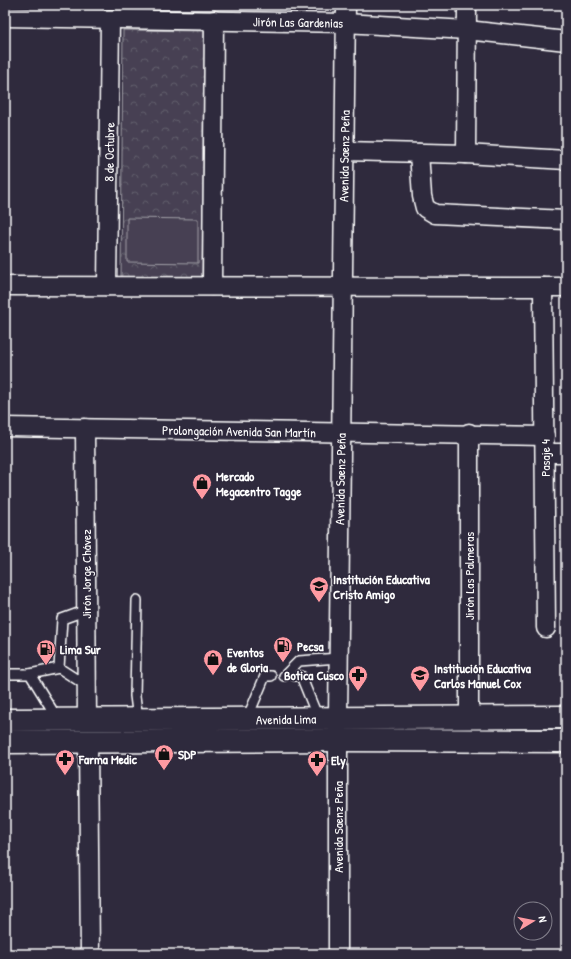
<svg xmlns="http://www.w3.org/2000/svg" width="571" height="959" viewBox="0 0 571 959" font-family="'Patrick Hand',sans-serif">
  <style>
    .park { fill: url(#park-crowns); stroke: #a2a0a8 }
    .pitch { fill: #464152; stroke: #a2a0a8 }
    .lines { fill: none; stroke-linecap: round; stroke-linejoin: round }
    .service-casing { stroke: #fff; stroke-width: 12 }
    .minor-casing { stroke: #fff; stroke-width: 21 }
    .secondary-casing { stroke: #fff; stroke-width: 25 }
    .service { stroke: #2f2a3d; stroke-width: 9 }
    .minor { stroke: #2f2a3d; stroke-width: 18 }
    .secondary { stroke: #2f2a3d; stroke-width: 22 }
    .labels { text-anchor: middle; stroke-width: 3; stroke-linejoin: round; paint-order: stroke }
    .street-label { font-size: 13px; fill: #fff; stroke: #2f2a3d }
    .poi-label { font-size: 13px; font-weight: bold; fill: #fff; stroke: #2f2a3d; text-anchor: start }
  </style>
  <defs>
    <pattern id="park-crowns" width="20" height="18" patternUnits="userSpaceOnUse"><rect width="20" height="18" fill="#464152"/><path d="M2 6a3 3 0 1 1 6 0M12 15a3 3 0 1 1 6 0" fill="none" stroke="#625e6c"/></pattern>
  </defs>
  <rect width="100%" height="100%" fill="#2f2a3d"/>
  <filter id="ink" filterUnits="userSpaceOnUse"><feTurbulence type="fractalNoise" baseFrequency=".025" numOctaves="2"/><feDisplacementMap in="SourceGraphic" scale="8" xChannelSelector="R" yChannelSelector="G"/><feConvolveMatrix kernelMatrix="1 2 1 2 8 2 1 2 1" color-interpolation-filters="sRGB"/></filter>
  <g filter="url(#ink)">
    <path class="park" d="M123,30L204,31L202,280L121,279Z"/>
    <path class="pitch" d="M127,218L198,219V263L127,262Z"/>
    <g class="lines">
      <g class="service-casing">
        <g id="service">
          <path d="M137,600L135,696L138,719"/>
          <path d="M59,668L62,619L87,610"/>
          <path d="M5,674H30L57,718"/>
          <path d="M30,674L59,668L87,686"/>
          <path d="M284,676L299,661L338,658"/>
          <path d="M295,676H301L318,718"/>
          <path d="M247,719L265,676H271"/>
        </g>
      </g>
      <g class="minor-casing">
        <g id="minor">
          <path d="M5,17L345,23L467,30L566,41"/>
          <path d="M344,151L466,154L566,160"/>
          <path d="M419,153L422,196L425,208L435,214L566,220"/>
          <path d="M466,154L467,5"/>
          <path d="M5,286L566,287"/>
          <path d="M107,286L110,19"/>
          <path d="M212,286L214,20"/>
          <path d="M543,287L546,628"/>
          <path d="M5,427L545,436"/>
          <path d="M85,428L87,719"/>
          <path d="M469,433V718"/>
          <path d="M545,453H566"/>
          <path d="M88,742L90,954"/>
          <path d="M338,954V718L346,5"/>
        </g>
      </g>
      <g class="secondary-casing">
        <g id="secondary">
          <path d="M5,720L566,717"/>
          <path d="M5,742L338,740L566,741"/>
        </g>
      </g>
      <use href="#service" class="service"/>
      <use href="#minor" class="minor"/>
      <use href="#secondary" class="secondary"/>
    </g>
  </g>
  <defs>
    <g id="shop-pin" transform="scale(1)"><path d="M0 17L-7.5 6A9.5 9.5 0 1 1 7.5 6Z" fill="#ff9aa2" stroke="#2f2a3d"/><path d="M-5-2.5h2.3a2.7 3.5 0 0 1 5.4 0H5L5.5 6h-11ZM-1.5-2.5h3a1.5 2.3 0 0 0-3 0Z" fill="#111"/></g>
    <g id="school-pin" transform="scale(1)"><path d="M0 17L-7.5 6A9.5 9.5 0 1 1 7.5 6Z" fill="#ff9aa2" stroke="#2f2a3d"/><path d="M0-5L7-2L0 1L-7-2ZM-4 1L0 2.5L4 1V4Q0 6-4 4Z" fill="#111"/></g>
    <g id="fuel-pin" transform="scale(1)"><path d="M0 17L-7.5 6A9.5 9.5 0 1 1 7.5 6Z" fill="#ff9aa2" stroke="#2f2a3d"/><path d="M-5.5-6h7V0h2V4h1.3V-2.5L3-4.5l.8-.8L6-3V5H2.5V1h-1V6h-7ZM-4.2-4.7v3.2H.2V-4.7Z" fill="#111"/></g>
    <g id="pharmacy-pin" transform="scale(1)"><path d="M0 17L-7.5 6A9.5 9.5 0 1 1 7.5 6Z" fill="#ff9aa2" stroke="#2f2a3d"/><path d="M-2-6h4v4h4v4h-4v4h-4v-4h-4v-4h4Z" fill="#111"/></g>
  </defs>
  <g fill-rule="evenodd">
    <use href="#shop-pin" x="202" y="483"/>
    <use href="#school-pin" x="319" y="586"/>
    <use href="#fuel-pin" x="283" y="646"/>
    <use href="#fuel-pin" x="46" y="649"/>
    <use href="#shop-pin" x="213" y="659"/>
    <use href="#pharmacy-pin" x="358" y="675"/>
    <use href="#school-pin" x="420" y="675"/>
    <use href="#shop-pin" x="164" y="754"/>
    <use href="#pharmacy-pin" x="65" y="759"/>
    <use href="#pharmacy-pin" x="317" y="760"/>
  </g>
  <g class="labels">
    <g class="street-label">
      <text transform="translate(298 22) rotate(1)" y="5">Jirón Las Gardenias</text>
      <text transform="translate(109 152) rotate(-89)" y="5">8 de Octubre</text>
      <text transform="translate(344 156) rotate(-89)" y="5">Avenida Saenz Peña</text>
      <text transform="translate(239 431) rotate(1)" y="5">Prolongación Avenida San Martín</text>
      <text transform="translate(545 458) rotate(-90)" y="5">Pasaje 4</text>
      <text transform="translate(340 479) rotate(-89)" y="5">Avenida Saenz Peña</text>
      <text transform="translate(86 574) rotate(-90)" y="5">Jirón Jorge Chávez</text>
      <text transform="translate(469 576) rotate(-90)" y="5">Jirón Las Palmeras</text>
      <text transform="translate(286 719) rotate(-1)" y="5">Avenida Lima</text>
      <text transform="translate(338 827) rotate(-90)" y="5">Avenida Saenz Peña</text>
    </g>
    <g class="poi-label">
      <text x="216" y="481">Mercado<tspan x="216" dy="15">Megacentro Tagge</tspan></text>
      <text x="333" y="584">Institución Educativa<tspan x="333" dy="15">Cristo Amigo</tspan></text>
      <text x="297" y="651">Pecsa</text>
      <text x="60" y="654">Lima Sur</text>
      <text x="227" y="657">Eventos<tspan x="227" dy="15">de Gloria</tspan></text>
      <text x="434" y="673">Institución Educativa<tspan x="434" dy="15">Carlos Manuel Cox</tspan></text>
      <text x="344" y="680" text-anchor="end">Botica Cusco</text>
      <text x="178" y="759">SDP</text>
      <text x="79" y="764">Farma Medic</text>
      <text x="331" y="765">Ely</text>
    </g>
  </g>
  <rect width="571" height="959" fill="none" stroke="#2f2a3d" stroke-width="20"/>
  <rect x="10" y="10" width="551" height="939" fill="none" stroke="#fff" stroke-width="1.5" filter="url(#ink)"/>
  <g transform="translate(533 921) rotate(80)"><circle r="19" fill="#2f2a3d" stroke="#827f8b"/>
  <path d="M0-3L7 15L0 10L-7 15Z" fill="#ff9aa2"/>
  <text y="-6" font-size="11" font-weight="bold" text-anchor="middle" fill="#ffffff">N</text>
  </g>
</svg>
